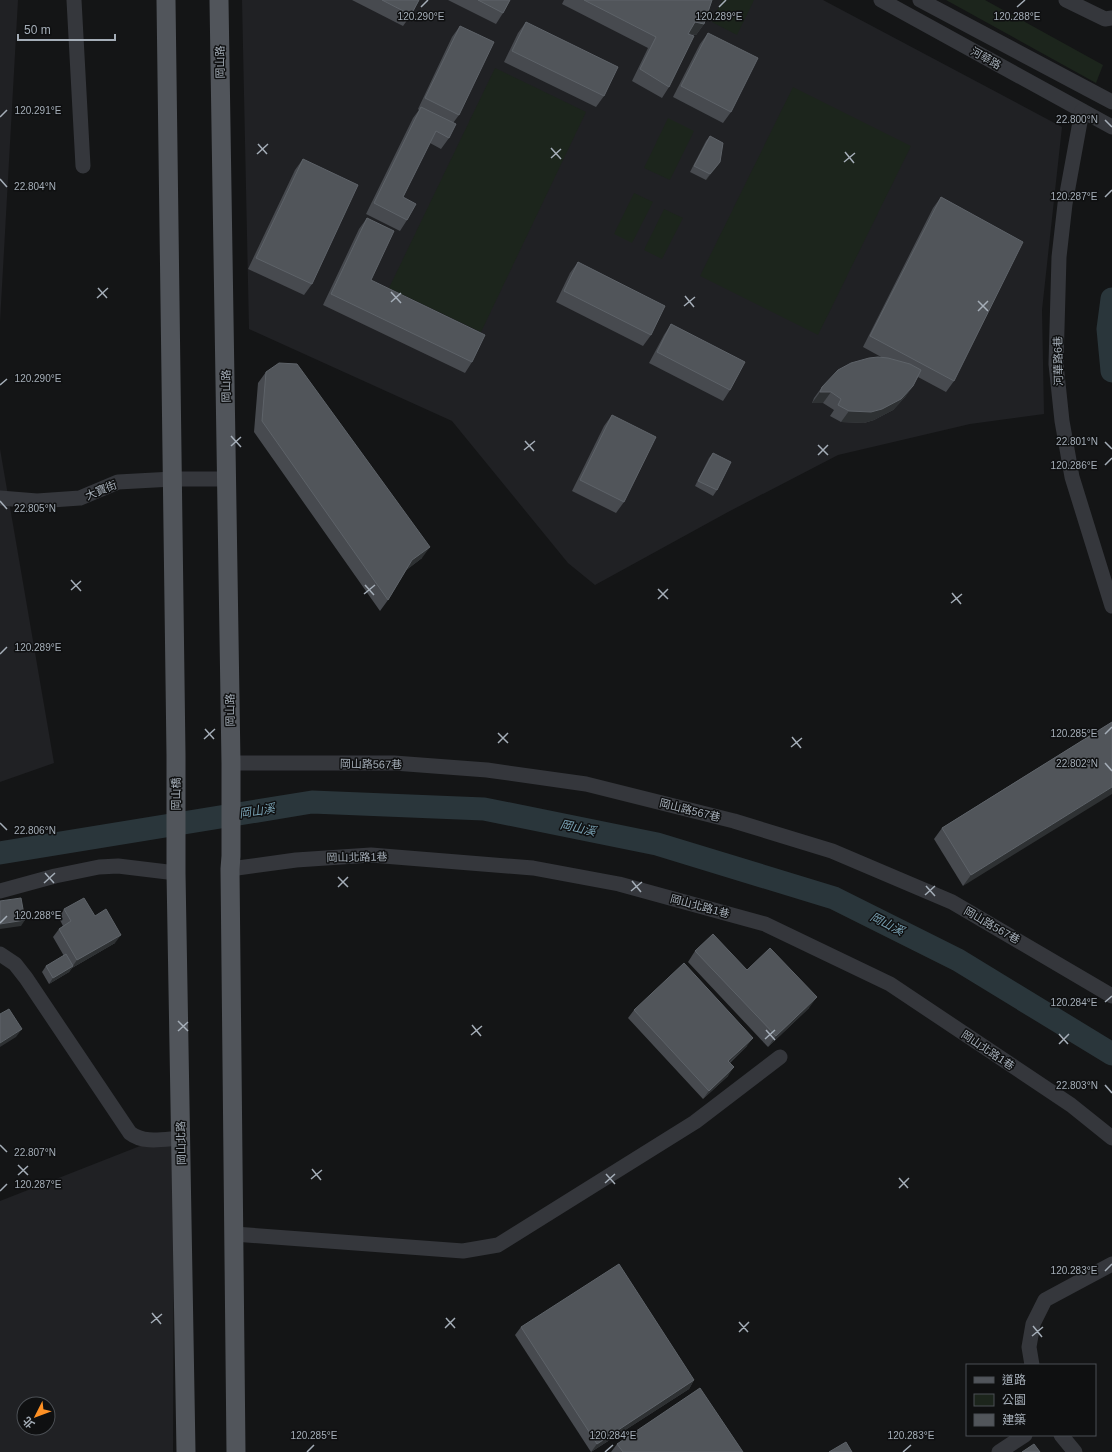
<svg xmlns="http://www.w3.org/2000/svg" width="1112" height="1452" viewBox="0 0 1112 1452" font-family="Helvetica,'Noto Sans TC',sans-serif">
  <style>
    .built { fill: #202124; fill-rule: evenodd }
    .green { fill: #1c251c }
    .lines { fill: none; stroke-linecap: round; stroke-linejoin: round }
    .river { stroke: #2a363b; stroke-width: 23 }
    .minor { stroke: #35373c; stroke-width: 15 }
    .major { stroke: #51555b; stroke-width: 19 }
    .wall { fill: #474a4f }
    .shaded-wall { fill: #2e3133 }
    .building { fill: #51555a; stroke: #5e6369 }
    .ticks { fill: none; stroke: #a5aeb8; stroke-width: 1.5 }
    .labels { text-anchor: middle; stroke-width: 3; stroke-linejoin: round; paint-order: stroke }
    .street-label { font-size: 11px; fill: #a5aeb8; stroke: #0f1011 }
    .water-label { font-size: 12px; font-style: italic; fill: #7aa3b5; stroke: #0f1011 }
    .ticks-label { font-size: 10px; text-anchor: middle; fill: #a5aeb8; stroke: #0f1011; stroke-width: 3; stroke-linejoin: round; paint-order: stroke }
  </style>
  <rect width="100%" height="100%" fill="#141516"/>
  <g class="built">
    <path d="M0,0H18L0,322Z"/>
    <path d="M242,0H823L1062,127L1042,310L1044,414L970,424L838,455L728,512L595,585L568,563L452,421L249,329Z"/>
    <path d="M0,449L54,763L0,782Z"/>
    <path d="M174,1144L173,1452H0V1201L140,1146ZM24,1404H48V1428H24Z"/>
  </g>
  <g class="green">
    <path d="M722,0H754L737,35L712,22Z"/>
    <path d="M946,0H985L1103,65L1096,83Z"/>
    <path d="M495,68L586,112L481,332L389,288Z"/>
    <path d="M793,87L911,146L818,335L700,276Z"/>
    <path d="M668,118L694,131L670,180L644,168Z"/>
    <path d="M634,193L653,202L632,243L614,234Z"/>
    <path d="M664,209L683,218L662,259L644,250Z"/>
  </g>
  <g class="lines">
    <g class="river">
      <path d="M1112,299L1108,329L1112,371"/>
      <path d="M0,853L312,802L484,809L657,844L834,898L958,960L1112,1054"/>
    </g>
    <g class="minor">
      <path d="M74,0L83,166"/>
      <path d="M881,0L1112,127"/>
      <path d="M920,0L1112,102"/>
      <path d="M1066,0L1105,19L1112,18"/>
      <path d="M1082,111L1065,204L1059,257L1056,364L1062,421L1072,477L1112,606"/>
      <path d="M0,498L37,501L80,498L118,482L173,479H227"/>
      <path d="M231,763H394L487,770L586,784L734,821L832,851L952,902L1112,996"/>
      <path d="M230,869L296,860L371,855L533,868L619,884L765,924L890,984L1071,1105L1112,1138"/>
      <path d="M0,891L55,876L99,867L118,866L176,873"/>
      <path d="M0,954L15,964L26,978L130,1133C144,1144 164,1139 181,1138"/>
      <path d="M234,1234L463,1251L498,1245L695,1122L780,1057"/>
      <path d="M1032,1365L1029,1347L1033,1324L1045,1300L1112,1264"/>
      <path d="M1061,1435L1075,1452"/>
      <path d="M999,1452L1025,1435"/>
    </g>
    <g class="major">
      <path d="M166,0L176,755V873L186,1452"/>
      <path d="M219,0L231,763V856L230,869L236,1452"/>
    </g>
  </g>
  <g class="wall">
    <path d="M352,0H419L411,15L403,26Z"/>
    <path d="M448,0H510L503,13L496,24Z"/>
    <path d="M564,0H712L704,24L696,35L688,34L669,87L662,98L632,81L648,48L562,4Z"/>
    <path d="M526,22L604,96L596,107L504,62L518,33Z"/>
    <path d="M460,26L459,115L453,123L449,138L441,149L430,143L403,197L407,220L400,231L366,214L413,118L419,110L418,109L452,37Z"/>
    <path d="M708,33L731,112L723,123L673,97L700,44Z"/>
    <path d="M710,136L720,162L706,180L690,172L706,141Z"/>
    <path d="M303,159L312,284L304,295L248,269L295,170Z"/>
    <path d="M941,197L954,381L946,392L918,377L913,386L905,397L893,410L874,420L864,423L841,422L830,416L834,410L823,403H812L814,398L822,387L883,358L863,347L933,208Z"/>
    <path d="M367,218L371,280L472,362L465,373L323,305L359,229Z"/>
    <path d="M578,262L651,335L643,346L556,302L570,273Z"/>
    <path d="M671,324L730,390L723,401L649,363L664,335Z"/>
    <path d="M266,372L422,558L406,570L388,600L380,611L254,432L258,383Z"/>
    <path d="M612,415L624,502L616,513L572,491L604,426Z"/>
    <path d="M713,453L717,490L713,496L695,486L709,458Z"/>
    <path d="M1112,722L963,886L934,839L942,828Z"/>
    <path d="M64,909L95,916L115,943L72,968L69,972L49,984L42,972L46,966L64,956L53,937L59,929L63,926L59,918Z"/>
    <path d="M695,951L747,970L809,1008L768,1047L688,962Z"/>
    <path d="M634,1010L747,1046L730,1063L728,1076L703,1099L628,1018Z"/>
    <path d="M521,1327L694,1380L689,1389L591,1452L515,1335Z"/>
    <path d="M617,1444L743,1452H611Z"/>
  </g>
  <g class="shaded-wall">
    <path d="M695,22L704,24L696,35L687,33Z"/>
    <path d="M720,162L716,168L706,180L710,174Z"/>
    <path d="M913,386L905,397L893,410L874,420L864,423L841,422L849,411Z"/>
    <path d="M820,392H831L823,403H812Z"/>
    <path d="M430,547L422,558L404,572L412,560Z"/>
    <path d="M1112,787V794L963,886L971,875Z"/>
    <path d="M25,920L21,926L0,929V924Z"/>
    <path d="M121,935L115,943L72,968L69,972L49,984L53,978L72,967L77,960Z"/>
    <path d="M817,997L809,1008L768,1047L776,1036Z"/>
    <path d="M22,1029L16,1037L0,1047V1043Z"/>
    <path d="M753,1038L747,1046L722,1069L728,1061Z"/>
    <path d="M734,1067L728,1076L703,1099L709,1091Z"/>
    <path d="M694,1380L689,1389L591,1452L597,1444Z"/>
  </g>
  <g class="building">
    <path d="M382,0H419L411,15Z"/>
    <path d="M478,0H510L503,13Z"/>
    <path d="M584,0H712L704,24L695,22L688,34L694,36L669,87L640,69L656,37Z"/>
    <path d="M526,22L618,67L604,96L512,51Z"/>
    <path d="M460,26L494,42L459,115L425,98Z"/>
    <path d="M708,33L758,58L731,112L681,86Z"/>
    <path d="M421,107L456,124L449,138L436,131L403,197L416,204L407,220L374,203Z"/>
    <path d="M710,136L723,143L720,162L710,174L694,166Z"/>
    <path d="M303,159L358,185L312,284L256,258Z"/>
    <path d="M941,197L1023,242L954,381L870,336Z"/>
    <path d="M367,218L394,231L371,280L485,335L472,362L331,294Z"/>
    <path d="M578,262L665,306L651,335L564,291Z"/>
    <path d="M671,324L745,362L730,390L657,352Z"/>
    <path d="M878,357L888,358L910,364L921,370L913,386L901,399L882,409L871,412L849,411L838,405L841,399L831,392H820L822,387L838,370L851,363L869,358Z"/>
    <path d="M279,363L297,364L430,547L412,560L388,600L262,421L266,372Z"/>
    <path d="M612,415L656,437L624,502L580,480Z"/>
    <path d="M713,453L731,462L717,490L698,481Z"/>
    <path d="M1112,722V787L971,875L942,828Z"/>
    <path d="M21,898L25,920L0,924V901Z"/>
    <path d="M84,898L95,916L106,909L121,935L77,960L59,929L71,921L64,909Z"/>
    <path d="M713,934L747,970L770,948L817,997L776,1036L695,951Z"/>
    <path d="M66,954L73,966L53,978L46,966Z"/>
    <path d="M684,963L753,1038L728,1061L734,1067L709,1091L634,1010Z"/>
    <path d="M9,1009L22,1029L0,1043V1014Z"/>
    <path d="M619,1264L694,1380L597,1444L521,1327Z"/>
    <path d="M700,1388L743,1452H623L617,1444Z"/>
    <path d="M846,1442L852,1452H829Z"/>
    <path d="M1034,1444L1040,1452H1022Z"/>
  </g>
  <path class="ticks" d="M421,7L428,0M719,7L726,0M1017,7L1025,0M0,117L7,110M1105,120L1112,127M258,144L267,154M551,148L561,159M845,152L854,163M257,154L268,144M551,158L561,149M844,162L855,153M0,179L7,187M1105,197L1112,190M98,288L107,298M391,292L401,303M685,296L694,307M97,298L108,288M978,301L988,311M391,302L401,293M684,306L695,297M978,311L988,301M0,385L7,379M231,436L241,447M525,441L534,451M1105,442L1112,449M818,445L828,455M231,446L241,437M524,450L535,441M818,455L828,445M1105,465L1112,458M0,501L7,509M71,580L81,591M365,585L374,595M658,589L668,599M71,590L81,581M952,593L961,604M364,594L375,585M658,599L668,589M951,603L962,594M0,654L7,647M205,729L214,739M498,733L508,743M1105,734L1112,727M792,737L801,748M204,739L215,729M498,743L508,733M791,747L802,738M1105,763L1112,771M0,823L7,830M45,873L54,883M338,877L348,887M632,881L641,892M44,883L55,873M926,886L935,896M338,887L348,877M631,891L642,882M925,895L935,886M0,923L7,916M1105,1002L1112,996M178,1021L188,1031M472,1025L481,1036M766,1030L775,1040M178,1031L188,1022M1059,1034L1068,1044M471,1035L482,1026M765,1039L775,1030M1059,1044L1069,1034M1105,1085L1112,1093M0,1145L7,1152M18,1165L28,1175M312,1169L321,1180M606,1174L615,1184M18,1175L28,1166M899,1178L908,1188M311,1179L322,1170M605,1183L615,1174M899,1188L909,1178M0,1191L7,1184M1105,1271L1112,1264M152,1313L161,1324M446,1318L455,1328M739,1322L748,1332M151,1323L162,1314M1033,1326L1042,1337M445,1328L455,1318M739,1332L749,1322M1032,1336L1043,1327M307,1452L314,1445M605,1452L613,1445M903,1452L911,1445"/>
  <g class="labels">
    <g class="street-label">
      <text transform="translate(986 58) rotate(29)" y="4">河華路</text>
      <text transform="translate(220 62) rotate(-91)" y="4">岡山路</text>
      <text transform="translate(1058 361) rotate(-91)" y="4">河華路6巷</text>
      <text transform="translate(226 386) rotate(-91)" y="4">岡山路</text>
      <text transform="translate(101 490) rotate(-22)" y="4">大寶街</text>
      <text transform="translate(230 710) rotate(-91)" y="4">岡山路</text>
      <text transform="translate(371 764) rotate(1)" y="4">岡山路567巷</text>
      <text transform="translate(176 794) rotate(-90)" y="4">岡山橋</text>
      <text transform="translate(690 810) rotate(14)" y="4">岡山路567巷</text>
      <text transform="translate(357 857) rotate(-1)" y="4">岡山北路1巷</text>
      <text transform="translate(700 906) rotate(15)" y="4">岡山北路1巷</text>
      <text transform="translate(992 925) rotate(30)" y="4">岡山路567巷</text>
      <text transform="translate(988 1050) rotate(34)" y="4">岡山北路1巷</text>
      <text transform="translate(181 1143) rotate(-91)" y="4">岡山北路</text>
    </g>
    <g class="water-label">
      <text transform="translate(257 811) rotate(-9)" y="4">岡山溪</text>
      <text transform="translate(578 828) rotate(12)" y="4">岡山溪</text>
      <text transform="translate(887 924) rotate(27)" y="4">岡山溪</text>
    </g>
  </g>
  <g class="ticks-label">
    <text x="421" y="20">120.290°E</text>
    <text x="719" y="20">120.289°E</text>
    <text x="1017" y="20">120.288°E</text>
    <text x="38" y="114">120.291°E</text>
    <text x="1077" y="123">22.800°N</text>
    <text x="35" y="190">22.804°N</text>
    <text x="1074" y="200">120.287°E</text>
    <text x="38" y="382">120.290°E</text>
    <text x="1077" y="445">22.801°N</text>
    <text x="1074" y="469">120.286°E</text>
    <text x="35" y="512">22.805°N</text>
    <text x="38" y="651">120.289°E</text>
    <text x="1074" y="737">120.285°E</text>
    <text x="1077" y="767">22.802°N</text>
    <text x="35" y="834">22.806°N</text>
    <text x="38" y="919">120.288°E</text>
    <text x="1074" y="1006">120.284°E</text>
    <text x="1077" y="1089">22.803°N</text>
    <text x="35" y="1156">22.807°N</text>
    <text x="38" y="1188">120.287°E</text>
    <text x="1074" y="1274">120.283°E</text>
    <text x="314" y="1439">120.285°E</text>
    <text x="613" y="1439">120.284°E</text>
    <text x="911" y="1439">120.283°E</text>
  </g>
  <rect x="966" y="1364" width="130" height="72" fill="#0f1011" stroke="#4b4f54"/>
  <rect x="974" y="1377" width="20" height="6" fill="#51555b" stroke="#4b4f54"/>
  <text x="1002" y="1384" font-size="12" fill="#a5aeb8">道路</text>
  <rect x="974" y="1394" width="20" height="12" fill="#1c251c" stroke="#4b4f54"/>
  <text x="1002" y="1404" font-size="12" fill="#a5aeb8">公園</text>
  <rect x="974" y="1414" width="20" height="12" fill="#51555a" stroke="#4b4f54"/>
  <text x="1002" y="1424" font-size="12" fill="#a5aeb8">建築</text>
  <g transform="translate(36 1416) rotate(228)"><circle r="19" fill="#0f1011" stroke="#4b4f54"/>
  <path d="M0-3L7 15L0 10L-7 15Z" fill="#fe9125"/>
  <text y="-6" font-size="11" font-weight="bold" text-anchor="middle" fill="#a5aeb8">北</text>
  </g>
  <path d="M18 34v6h97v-6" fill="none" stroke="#a5aeb8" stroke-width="2"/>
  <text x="24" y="34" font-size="12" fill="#a5aeb8" stroke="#0f1011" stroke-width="3" paint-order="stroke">50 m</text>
</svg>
